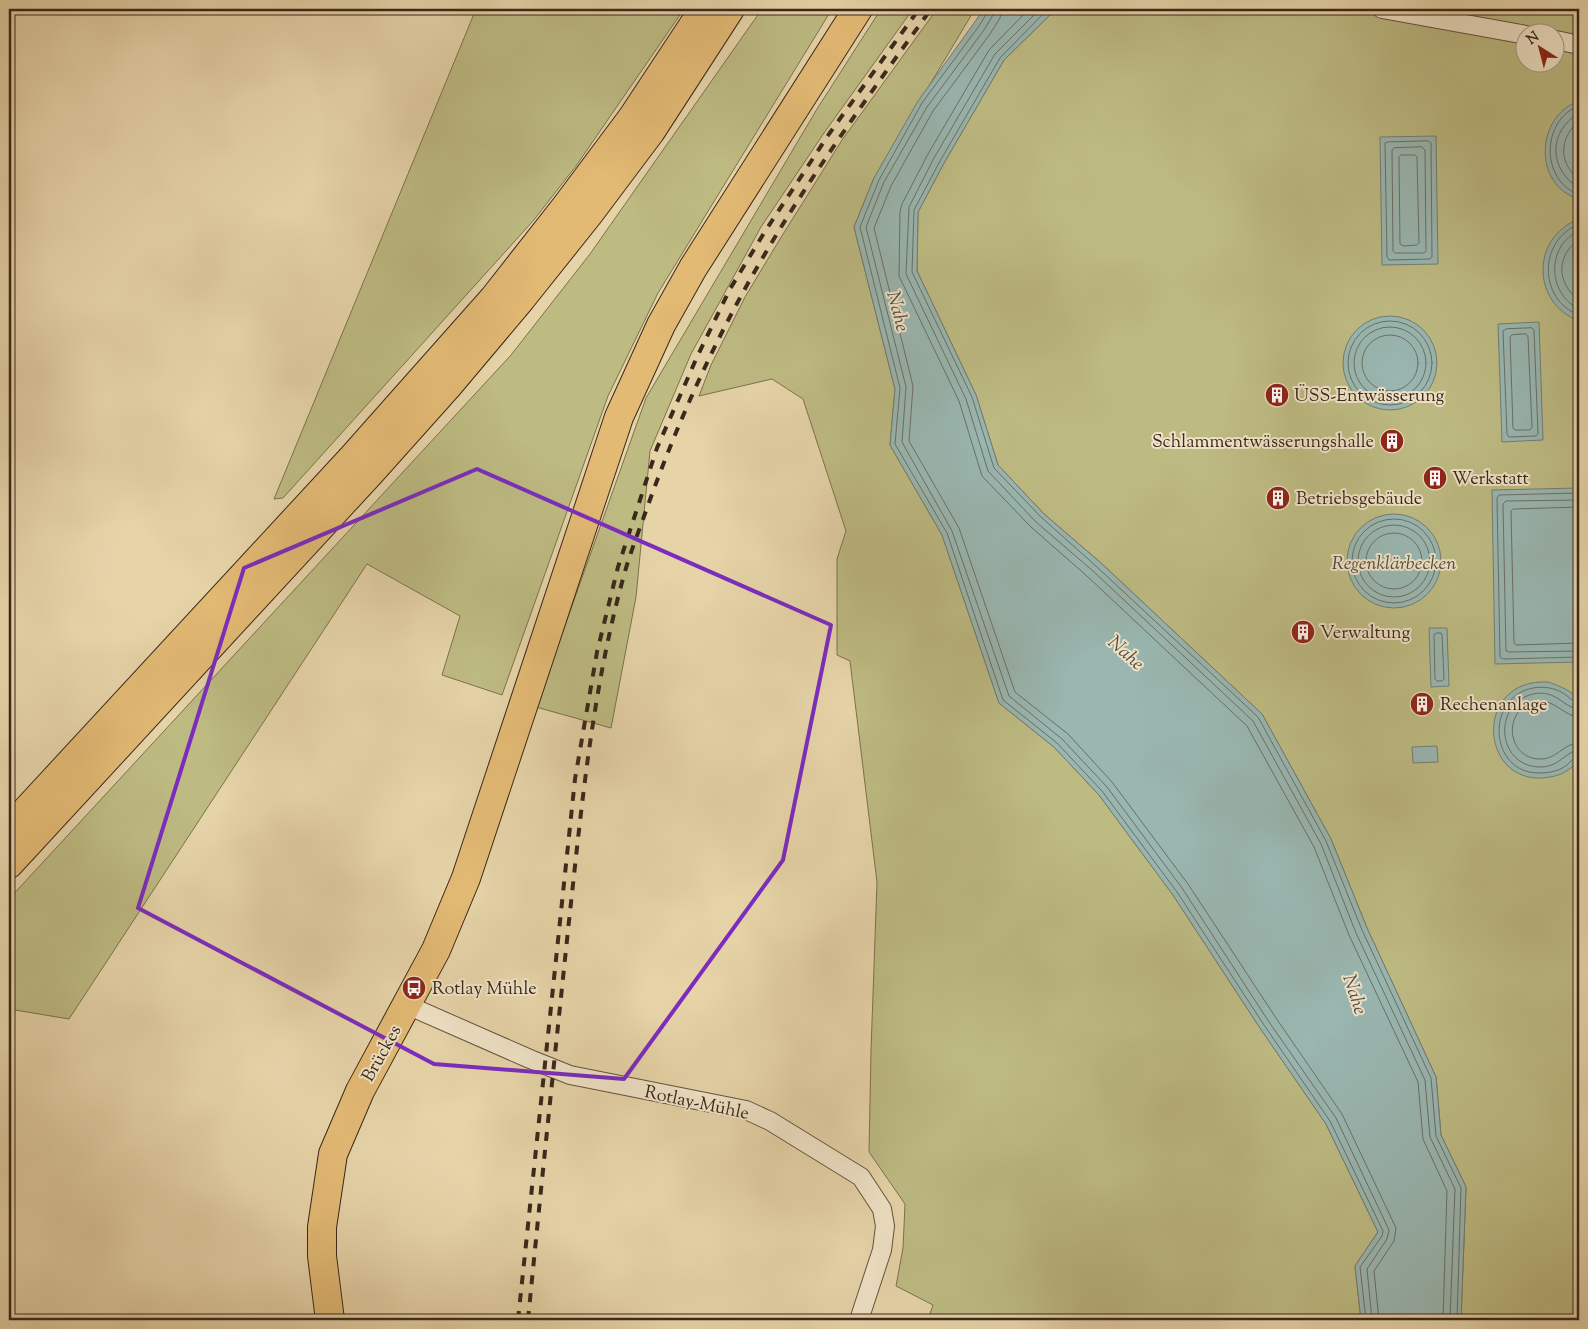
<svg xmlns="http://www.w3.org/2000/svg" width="1588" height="1329" viewBox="0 0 1588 1329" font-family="'Sorts Mill Goudy',serif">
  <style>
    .green { fill: #bdba82; stroke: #7c714e; fill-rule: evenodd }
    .water { fill: #99b6b0; stroke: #737d74 }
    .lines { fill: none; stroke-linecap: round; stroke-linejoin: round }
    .shore { stroke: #6a6f66; stroke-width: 1 }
    .minor-casing { stroke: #65533e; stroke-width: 20 }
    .primary-casing { stroke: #3a281b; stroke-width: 30 }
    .trunk-casing { stroke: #3a281b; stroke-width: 30 }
    .minor { stroke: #efe2c6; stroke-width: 18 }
    .primary { stroke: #e3ba74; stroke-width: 28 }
    .trunk { stroke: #e3ba74; stroke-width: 28 }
    .rail { stroke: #3a281b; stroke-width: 4; stroke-dasharray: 9 9; stroke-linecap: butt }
    .marked { fill: none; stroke: #7b2cbf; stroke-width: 4; stroke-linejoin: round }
    .labels { text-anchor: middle; stroke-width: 4; stroke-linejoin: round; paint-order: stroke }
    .poi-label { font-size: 18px; fill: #3a281b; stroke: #efe2c6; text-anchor: start }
    .street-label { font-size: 18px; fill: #3a281b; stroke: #efe2c6 }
    .water-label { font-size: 19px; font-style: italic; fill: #524c40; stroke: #efe2c6 }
  </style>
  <rect width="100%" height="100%" fill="#e6d3a8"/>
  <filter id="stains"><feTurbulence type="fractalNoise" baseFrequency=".004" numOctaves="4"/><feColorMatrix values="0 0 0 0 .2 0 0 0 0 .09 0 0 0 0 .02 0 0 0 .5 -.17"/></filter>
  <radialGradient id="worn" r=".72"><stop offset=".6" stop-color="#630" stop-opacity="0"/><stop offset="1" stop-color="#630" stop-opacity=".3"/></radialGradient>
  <g class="green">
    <path d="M476,9H684L576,166L533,221L283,498L274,499Z"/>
    <path d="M762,9H832L658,293L608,396L502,695L442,675L460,616L367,564L69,1019L9,1009V899L511,355L590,254Z"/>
    <path d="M881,9H913L824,133L761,227L691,354L650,451L636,597L611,728L536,707L646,398L817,109Z"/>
    <path d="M937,9H975L874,178L854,227L895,389L890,445L942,535L999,703L1054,747L1099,795L1173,895L1260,1028L1326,1124L1378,1232L1355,1266L1361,1320H928L933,1305L896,1286L903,1248L905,1204L869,1152L871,1051L877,882L850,661L837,655V559L846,531L803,399L772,379L699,396L711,365L745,297L780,239L842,140Z"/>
    <path d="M1056,9H1579V1320H1461L1466,1187L1441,1135L1436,1077L1367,928L1331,839L1262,714L1101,563L1044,514L998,465L976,395L917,271L918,212L944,163L1004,60ZM1526,32H1556V62H1526Z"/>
  </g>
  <g class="water">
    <path d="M984,9H1056L1004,60L944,163L918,212L917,271L976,395L998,465L1044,514L1101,563L1262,714L1331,839L1367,928L1436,1077L1441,1135L1466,1187L1461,1320H1361L1355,1266L1378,1232L1326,1124L1260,1028L1173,895L1099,795L1054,747L999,703L942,535L890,445L895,389L854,227L874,178L918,101Z"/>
    <path d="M1579,101V199C1533,186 1535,116 1579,101Z"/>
    <path d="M1436,136L1438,264L1382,265L1380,137Z"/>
    <path d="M1579,219V321C1531,303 1531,237 1579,219Z"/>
    <circle cx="1390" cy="363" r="47"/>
    <path d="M1539,322L1543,440L1502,442L1498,324Z"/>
    <path d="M1579,488V662L1495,664L1492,490Z"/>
    <circle cx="1394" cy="561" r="47"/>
    <path d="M1429,628H1447L1449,686L1431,687Z"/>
    <path d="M1548,682C1559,686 1572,690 1579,701V760C1576,763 1572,768 1568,770C1560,776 1551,777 1542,778C1484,781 1475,694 1532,683C1537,682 1543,682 1548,682Z"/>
    <path d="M1437,746L1438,762L1413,763L1412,747Z"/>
  </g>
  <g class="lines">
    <g class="shore">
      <path d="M988,9L987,13L979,26L922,103L879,180L860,227L900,388L895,444L947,533L1003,700L1057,743L1102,791L1177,892L1264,1025L1330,1121L1383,1231L1382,1236L1360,1267L1366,1320"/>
      <path d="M994,9L993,15L984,30L927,107L884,182L866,227L906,387L902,442L952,531L1009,696L1062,739L1107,787L1182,888L1269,1022L1336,1118L1389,1230L1387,1239L1367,1269L1372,1320"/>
      <path d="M1002,9L1000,18L990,34L933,111L891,186L874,228L913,386L909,441L959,528L1015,692L1068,734L1112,782L1188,884L1276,1018L1342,1114L1396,1228L1394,1241L1374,1271L1379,1320"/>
      <path d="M1029,9L989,50L928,154L902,204L900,212L899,276L959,401L982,476L1031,527L1088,577L1247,726L1314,847L1349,935L1418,1082L1423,1139L1447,1191L1443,1320"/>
      <path d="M1040,9L995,54L934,158L909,207L906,274L966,399L988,471L1036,522L1093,571L1253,721L1321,844L1356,933L1425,1080L1430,1137L1455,1189L1450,1320"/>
      <path d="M1048,9L1000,58L940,161L914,210L912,272L972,397L994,468L1041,517L1097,567L1258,717L1326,841L1362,930L1431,1078L1436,1136L1461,1188L1457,1320"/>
      <path d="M1579,106C1541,119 1540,182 1579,194"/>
      <path d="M1579,113C1548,131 1548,169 1579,188"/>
      <path d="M1579,121C1559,137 1558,164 1579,179"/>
      <path d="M1428,141L1431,143L1432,257L1430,259L1389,260L1387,257L1385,143L1388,142Z"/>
      <path d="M1422,147L1425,150L1426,251L1424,253H1395L1393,251L1392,150L1394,148Z"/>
      <path d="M1401,155H1415L1417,157L1419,243L1417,245L1403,246L1400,244L1399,158Z"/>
      <path d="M1579,224C1538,240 1538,300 1579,315"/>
      <path d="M1579,231C1546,245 1547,294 1579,309"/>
      <path d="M1579,239C1556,256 1556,283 1579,300"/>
      <circle cx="1390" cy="363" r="42"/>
      <circle cx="1390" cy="363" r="36"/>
      <path d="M1532,328L1534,330L1538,434L1536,436L1509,437L1507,434L1503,331L1506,329Z"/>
      <path d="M1526,334L1528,337L1532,427L1530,430H1515L1513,428L1510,337L1512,335Z"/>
      <circle cx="1390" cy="363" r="28"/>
      <path d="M1579,493L1499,495L1497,498L1500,657L1503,659L1579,657"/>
      <path d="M1579,500L1506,501L1503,504L1506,651L1509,652L1579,651"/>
      <path d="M1579,507L1513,509L1511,511L1514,643L1516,645L1579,643"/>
      <circle cx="1394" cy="561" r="42"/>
      <circle cx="1394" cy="561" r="36"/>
      <circle cx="1394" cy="561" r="28"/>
      <path d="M1437,633H1441L1442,635L1444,679L1442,681H1437L1435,679L1434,635Z"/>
      <path d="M1579,703C1573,702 1569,697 1563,693C1555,688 1543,686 1533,688C1485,697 1489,772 1538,773C1547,773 1556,772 1564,767C1570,764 1572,757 1579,757"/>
      <path d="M1579,709C1563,708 1557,689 1533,694C1493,704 1496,764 1538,767C1560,768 1565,751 1579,750"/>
      <path d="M1579,717C1563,716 1555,699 1537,701C1504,706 1504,756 1538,759C1556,761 1563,743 1579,743"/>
    </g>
    <g class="minor-casing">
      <g id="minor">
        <path d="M1382,9L1526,35"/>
        <path d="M1556,40L1579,45"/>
        <path d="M407,1005L530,1059L570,1075L746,1110L770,1121L861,1177L882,1209L885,1226L882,1250L859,1320"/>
      </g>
    </g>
    <g class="primary-casing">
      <path id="primary" d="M330,1320L322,1256V1227L333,1154L360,1091L436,950L466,878L619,417L661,325L693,268L858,9"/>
    </g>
    <g class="trunk-casing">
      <g id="trunk">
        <path d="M9,829L353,457L494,298L567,205L632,118L704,9"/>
        <path d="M9,864L370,473L447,387L521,299L588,215L651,131L730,9"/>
      </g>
    </g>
    <use href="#minor" class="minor"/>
    <use href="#primary" class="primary"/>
    <use href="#trunk" class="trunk"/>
    <g class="rail">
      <path d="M518,1320L575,779L597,652L618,567L657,448L697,357L730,289L764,233L829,134L919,9"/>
      <path d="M528,1320C541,1187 555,1054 569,921C582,803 593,683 626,568C632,548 640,528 647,508C673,435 704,364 741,296C796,195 864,102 931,9"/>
    </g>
  </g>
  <path class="marked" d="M477,469L831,625L783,860L624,1079L434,1064L138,908L244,568Z"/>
  <defs>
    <g id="building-disc" transform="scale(1.25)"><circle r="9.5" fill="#8f2418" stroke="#efe2c6"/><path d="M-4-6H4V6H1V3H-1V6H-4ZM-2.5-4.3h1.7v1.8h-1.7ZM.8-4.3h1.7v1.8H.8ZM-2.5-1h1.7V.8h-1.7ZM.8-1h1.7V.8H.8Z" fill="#fff"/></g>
    <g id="bus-disc" transform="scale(1.25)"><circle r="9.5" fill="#8f2418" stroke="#efe2c6"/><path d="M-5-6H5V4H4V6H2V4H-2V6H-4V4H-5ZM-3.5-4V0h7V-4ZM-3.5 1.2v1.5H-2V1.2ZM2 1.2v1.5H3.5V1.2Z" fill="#fff"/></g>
  </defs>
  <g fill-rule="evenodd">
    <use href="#building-disc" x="1277" y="395"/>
    <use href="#building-disc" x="1392" y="441"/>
    <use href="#building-disc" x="1435" y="478"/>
    <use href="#building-disc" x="1278" y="498"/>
    <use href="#building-disc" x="1303" y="632"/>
    <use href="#building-disc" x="1422" y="704"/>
    <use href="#bus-disc" x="414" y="988"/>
  </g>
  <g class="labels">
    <g class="poi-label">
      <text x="1294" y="401">ÜSS-Entwässerung</text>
      <text x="1374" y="447" text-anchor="end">Schlammentwässerungshalle</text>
      <text x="1452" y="484">Werkstatt</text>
      <text x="1296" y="504">Betriebsgebäude</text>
      <text x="1320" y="638">Verwaltung</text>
      <text x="1440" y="710">Rechenanlage</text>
      <text x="432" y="994">Rotlay Mühle</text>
    </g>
    <g class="street-label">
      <text transform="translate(381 1053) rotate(-61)" y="6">Brückes</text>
      <text transform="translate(697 1102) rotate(12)" y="6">Rotlay-Mühle</text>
    </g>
    <g class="water-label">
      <text transform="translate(899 311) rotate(75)" y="7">Nahe</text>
      <text x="1394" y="569">Regenklärbecken</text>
      <text transform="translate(1127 652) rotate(42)" y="7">Nahe</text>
      <text transform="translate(1356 994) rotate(72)" y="7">Nahe</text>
    </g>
  </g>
  <rect width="1588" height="1329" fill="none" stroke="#e6d3a8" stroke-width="30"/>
  <rect x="10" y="10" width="1568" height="1309" fill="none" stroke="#3a281b" stroke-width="2.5"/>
  <rect x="15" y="15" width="1558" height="1299" fill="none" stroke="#3a281b"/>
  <g transform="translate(1540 48) rotate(324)"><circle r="24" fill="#efe2c6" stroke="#a79882"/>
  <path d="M0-4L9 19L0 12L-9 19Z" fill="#8f2418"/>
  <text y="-8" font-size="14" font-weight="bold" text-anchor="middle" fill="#3a281b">N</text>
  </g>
  <rect width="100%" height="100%" filter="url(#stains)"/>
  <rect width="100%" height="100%" fill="url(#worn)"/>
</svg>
